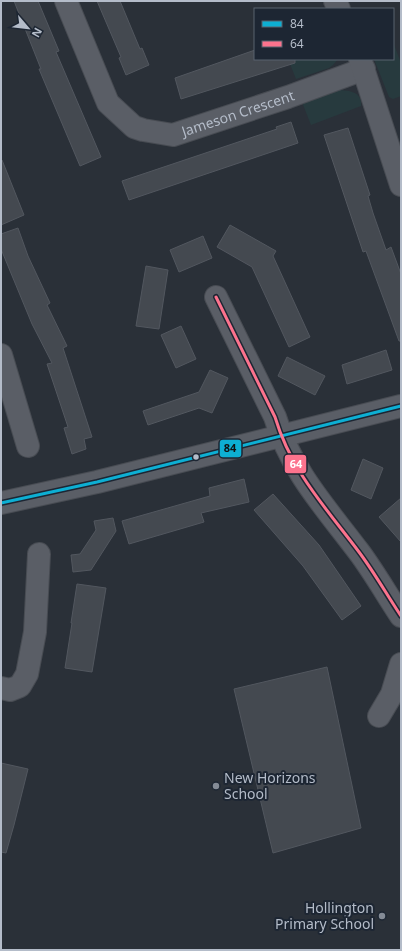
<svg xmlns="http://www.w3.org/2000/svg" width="402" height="951" viewBox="0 0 402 951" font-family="'Noto Sans',sans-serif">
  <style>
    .green { fill: #273a3e }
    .building { fill: #444950; stroke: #52575f }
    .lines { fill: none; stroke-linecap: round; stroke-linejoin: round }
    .minor-casing { stroke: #484c53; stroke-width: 24 }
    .tertiary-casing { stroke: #484c53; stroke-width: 24 }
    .minor { stroke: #5a5e66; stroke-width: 22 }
    .tertiary { stroke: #5a5e66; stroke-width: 22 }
    .bus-1-casing { stroke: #1d2633; stroke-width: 6 }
    .bus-2-casing { stroke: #1d2633; stroke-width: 6 }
    .bus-1 { stroke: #0dafd3; stroke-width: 3 }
    .bus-2 { stroke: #fc738d; stroke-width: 3 }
    .bus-dot { fill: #b4bcc9; stroke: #1d2633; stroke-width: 1.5 }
    .poi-dot { fill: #848b96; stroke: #1d2633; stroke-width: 1.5 }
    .labels { text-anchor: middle; stroke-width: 4; stroke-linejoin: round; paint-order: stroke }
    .street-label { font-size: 14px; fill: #b4bcc9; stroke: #1d2633 }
    .poi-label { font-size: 14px; fill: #b4bcc9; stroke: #1d2633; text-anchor: start }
    .line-badge { stroke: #1d2633; stroke-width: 1.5 }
    .badge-label { font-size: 11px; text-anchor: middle; font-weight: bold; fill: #fff }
    .pale-badge-label { font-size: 11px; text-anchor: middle; font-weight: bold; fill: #111 }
  </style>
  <rect width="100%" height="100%" fill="#2a3038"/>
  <g class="green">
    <path d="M393,42L401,63V96L393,99L389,97L374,59H393Z"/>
    <path d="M288,59H338L333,65L329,68L296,79Z"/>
    <path d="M336,90C347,90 363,91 361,106L311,125L302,102Z"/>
  </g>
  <g class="building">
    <path d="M14,1H38L59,51L56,52L101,157L80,166L39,69H41Z"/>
    <path d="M97,1H120L140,49L142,48L149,65L126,75L119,58L121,57Z"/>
    <path d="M255,50V59H295V63L181,99L175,78Z"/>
    <path d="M291,122L298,143L129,200L122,181L277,129L276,127Z"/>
    <path d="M348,128L370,195L368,196L373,213L386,250L391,247L401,274V341H399L366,251L363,252L324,135Z"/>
    <path d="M1,160H2L24,215L1,225Z"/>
    <path d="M230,225L276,251L273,256L310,337L289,347L252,267L217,247Z"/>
    <path d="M18,228L28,256L50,303L47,305L67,346L63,348L92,437L84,439L86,449L72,454L64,428L68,427L47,364L52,363L32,324L1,249V234Z"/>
    <path d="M203,236L212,258L179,272L170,250Z"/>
    <path d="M146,266L168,270L159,329L136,326Z"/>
    <path d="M181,326L196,359L176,368L161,335Z"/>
    <path d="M386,350L392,370L347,384L342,365Z"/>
    <path d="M287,357L325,376L315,395L278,376Z"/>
    <path d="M210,370L228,378L212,413L199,408L148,425L143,411L199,392Z"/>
    <path d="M363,459L383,468L371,499L351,490Z"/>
    <path d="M244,479L249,502L201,513L204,522L129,544L122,521L210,496L209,488Z"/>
    <path d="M273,494L319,545L361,606L342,620L303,566L254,510Z"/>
    <path d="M401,498V542L379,517Z"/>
    <path d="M113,518L116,531L91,570L73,572L71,555L80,554L96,530L94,521Z"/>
    <path d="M77,584L106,588L92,672L65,668L72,623H71Z"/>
    <path d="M327,667L361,828L273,853L234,689Z"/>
    <path d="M1,763L28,769L14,825L6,853L1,852Z"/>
  </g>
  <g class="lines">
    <g class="minor-casing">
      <g id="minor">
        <path id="s1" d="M66,1L108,103L134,127L143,130L173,135L288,97L364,69"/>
        <path d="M335,1L339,9"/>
        <path d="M360,59L401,185"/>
        <path d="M216,297L275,417C291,471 326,508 359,552C374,572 387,595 401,616"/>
        <path d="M1,355L28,446"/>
        <path d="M1,688L10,690L20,686L27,674L35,632L39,554"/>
        <path d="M379,716L392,694L401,664"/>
      </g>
    </g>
    <g class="tertiary-casing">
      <path id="tertiary" d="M1,503L97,482L401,406"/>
    </g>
    <use href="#minor" class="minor"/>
    <use href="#tertiary" class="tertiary"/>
    <g class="bus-1-casing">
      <path id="bus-1" d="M1,503L97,482L401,406"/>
    </g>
    <g class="bus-2-casing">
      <path id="bus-2" d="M216,297L275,417C291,471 326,508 359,552C374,572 387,595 401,616"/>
    </g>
    <use href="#bus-1" class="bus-1"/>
    <use href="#bus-2" class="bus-2"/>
  </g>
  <circle class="bus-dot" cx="196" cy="457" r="3.5"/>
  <g class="poi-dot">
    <circle cx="216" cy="786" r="4"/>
    <circle cx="382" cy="916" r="4"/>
  </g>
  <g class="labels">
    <g class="street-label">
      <text dy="5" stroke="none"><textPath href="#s1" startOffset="254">Jameson Crescent</textPath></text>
    </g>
    <g class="poi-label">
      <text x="224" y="783">New Horizons<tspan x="224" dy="16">School</tspan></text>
      <text x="374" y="913" text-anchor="end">Hollington<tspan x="374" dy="16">Primary School</tspan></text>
    </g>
  </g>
  <g class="line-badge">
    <rect x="219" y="439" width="23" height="19" rx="4" fill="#0dafd3"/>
    <rect x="284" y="454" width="23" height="20" rx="4" fill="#fc738d"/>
  </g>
  <g class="badge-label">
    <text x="296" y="468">64</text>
  </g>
  <g class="pale-badge-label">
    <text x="230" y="452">84</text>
  </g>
  <rect width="402" height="951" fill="none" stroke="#b4bcc9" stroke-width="4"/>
  <rect x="254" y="8" width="140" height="52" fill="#1d2633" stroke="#59626f"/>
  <rect x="262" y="21" width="20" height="6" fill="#0dafd3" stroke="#59626f"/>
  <text x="290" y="28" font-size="12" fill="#b4bcc9">84</text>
  <rect x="262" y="41" width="20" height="6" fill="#fc738d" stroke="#59626f"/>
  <text x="290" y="48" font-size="12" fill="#b4bcc9">64</text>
  <g transform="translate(28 28) rotate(118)" stroke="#1d2633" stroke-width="3" paint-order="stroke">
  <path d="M0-3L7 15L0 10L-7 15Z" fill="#b4bcc9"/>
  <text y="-6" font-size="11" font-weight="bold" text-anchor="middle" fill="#b4bcc9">N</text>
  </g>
</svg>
